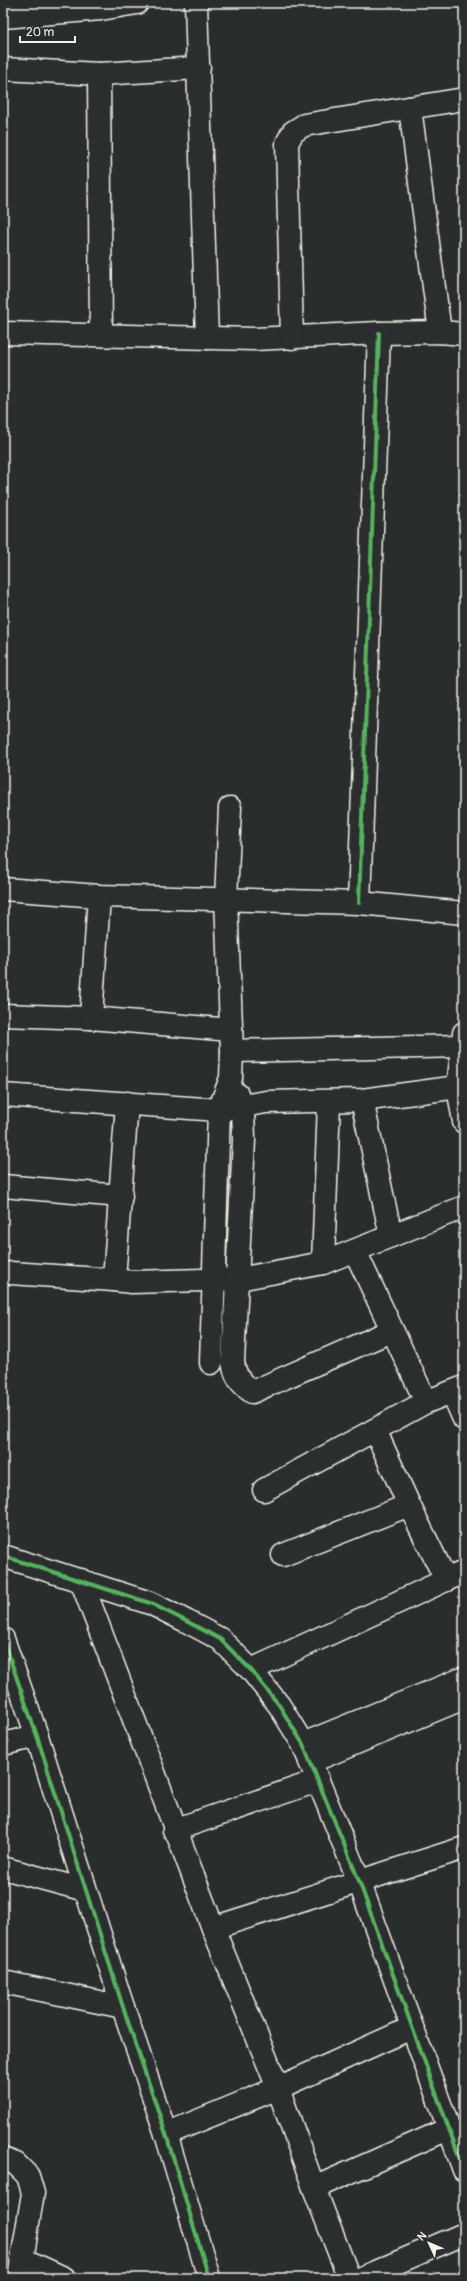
<svg xmlns="http://www.w3.org/2000/svg" width="467" height="2281" viewBox="0 0 467 2281" font-family="Pangolin,sans-serif">
  <style>
    .lines { fill: none; stroke-linecap: round; stroke-linejoin: round }
    .minor-casing { stroke: #f4f1e8; stroke-width: 25 }
    .minor { stroke: #2a2d2e; stroke-width: 22 }
    .cycleway-casing { stroke: #2a2d2e; stroke-width: 6 }
    .cycleway { stroke: #56b35d; stroke-width: 4 }
  </style>
  <rect width="100%" height="100%" fill="#2a2d2e"/>
  <filter id="ink" filterUnits="userSpaceOnUse"><feTurbulence type="fractalNoise" baseFrequency=".025" numOctaves="2"/><feDisplacementMap in="SourceGraphic" scale="8" xChannelSelector="R" yChannelSelector="G"/><feConvolveMatrix kernelMatrix="1 2 1 2 8 2 1 2 1" color-interpolation-filters="sRGB"/></filter>
  <g filter="url(#ink)">
    <g class="lines">
      <g class="minor-casing">
        <g id="minor">
          <path d="M196,3L207,338"/>
          <path d="M3,17L101,9L137,3"/>
          <path d="M3,69L99,74L199,68"/>
          <path d="M99,74L101,334"/>
          <path d="M410,108L440,332"/>
          <path d="M3,333L254,339L379,333L440,332L464,334"/>
          <path d="M292,338L287,143L293,132L304,125L464,99"/>
          <path d="M3,889L99,896L359,903L464,913"/>
          <path d="M359,903L379,333"/>
          <path d="M3,1015L91,1018L231,1030"/>
          <path d="M91,1018L99,896"/>
          <path d="M232,1051L464,1046"/>
          <path d="M458,1087L464,1122"/>
          <path d="M237,1094L243,1107L244,1140L233,1362C235,1376 241,1384 252,1392L391,1331"/>
          <path d="M3,1095L219,1110L266,1102L362,1100L458,1087L464,1033"/>
          <path d="M127,1103L114,1280L132,1282L239,1279L323,1263L329,1102"/>
          <path d="M3,1186L121,1196"/>
          <path d="M391,1236L464,1207"/>
          <path d="M355,1251L426,1402L464,1387"/>
          <path d="M323,1263L391,1236L362,1100"/>
          <path d="M11,1273L114,1280"/>
          <path d="M211,1363L219,1110L231,1078L232,1051L226,899L230,808"/>
          <path d="M452,1392L464,1419"/>
          <path d="M375,1430L409,1505"/>
          <path d="M264,1490L426,1402"/>
          <path d="M283,1555L409,1505L446,1580L464,1572"/>
          <path d="M3,1556L150,1603L186,1621L220,1639L251,1670L279,1705L303,1744L359,1881L464,2170"/>
          <path d="M81,1580L213,1928L464,1848"/>
          <path d="M3,1639L37,1736L123,2007L166,2134L209,2278"/>
          <path d="M251,1670L446,1580"/>
          <path d="M3,1744L37,1736"/>
          <path d="M303,1744L464,1678"/>
          <path d="M310,1762L464,1698"/>
          <path d="M174,1830L317,1781"/>
          <path d="M3,1868L85,1890"/>
          <path d="M213,1928L278,2088L411,2028"/>
          <path d="M3,1982L123,2007"/>
          <path d="M166,2134L278,2088L314,2188L349,2278"/>
          <path d="M3,2159L16,2164L28,2176L33,2193L19,2278"/>
          <path d="M314,2188L448,2129"/>
          <path d="M22,2259L64,2278"/>
          <path d="M361,2278L464,2234"/>
        </g>
      </g>
      <use href="#minor" class="minor"/>
      <g class="cycleway-casing">
        <g id="cycleway">
          <path d="M359,903L379,333"/>
          <path d="M3,1556L150,1603L186,1621L220,1639L251,1670L279,1705L303,1744L359,1881L464,2170"/>
          <path d="M3,1639L37,1736L123,2007L166,2134L209,2278"/>
        </g>
      </g>
      <use href="#cycleway" class="cycleway"/>
    </g>
  </g>
  <rect width="467" height="2281" fill="none" stroke="#2a2d2e" stroke-width="16"/>
  <rect x="8" y="8" width="451" height="2265" fill="none" stroke="#f4f1e8" stroke-width="1.5" filter="url(#ink)"/>
  <g transform="translate(429 2243) rotate(314)" stroke="#2a2d2e" stroke-width="3" paint-order="stroke">
  <path d="M0-3L7 15L0 10L-7 15Z" fill="#f4f1e8"/>
  <text y="-6" font-size="11" font-weight="bold" text-anchor="middle" fill="#f4f1e8">N</text>
  </g>
  <path d="M20 36v6h55v-6" fill="none" stroke="#f4f1e8" stroke-width="2"/>
  <text x="26" y="36" font-size="12" fill="#f4f1e8" stroke="#2a2d2e" stroke-width="3" paint-order="stroke">20 m</text>
</svg>
